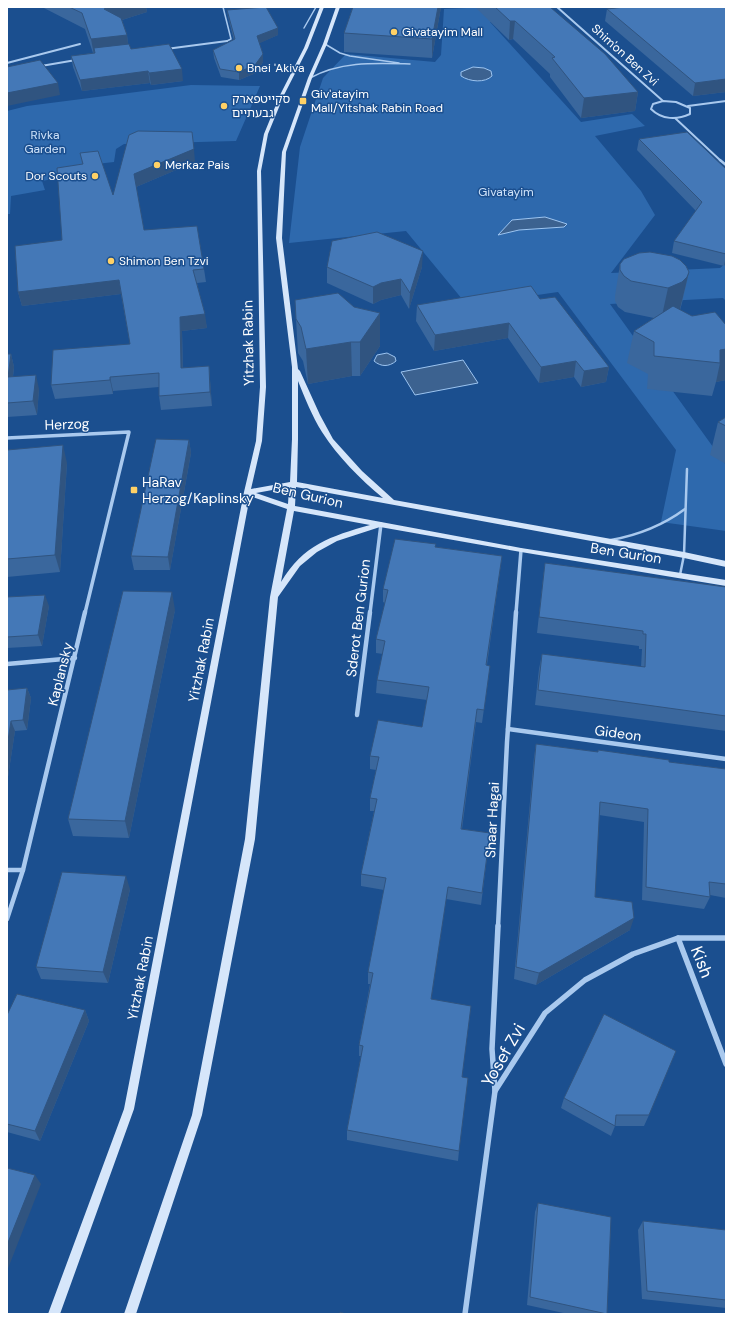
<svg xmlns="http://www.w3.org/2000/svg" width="733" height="1321" viewBox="0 0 733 1321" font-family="'DM Sans','Noto Sans Hebrew',sans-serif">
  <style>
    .green { fill: #2e69ad }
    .water { fill: #3c6290; stroke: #9cc4f0 }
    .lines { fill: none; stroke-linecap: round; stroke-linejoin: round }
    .lane-far1 { stroke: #a9c9ee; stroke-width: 1.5 }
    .lane { stroke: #a9c9ee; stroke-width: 2.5 }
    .street-far4 { stroke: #a9c9ee; stroke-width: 2 }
    .street-far3 { stroke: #a9c9ee; stroke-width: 2.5 }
    .street-far2 { stroke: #a9c9ee; stroke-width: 3.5 }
    .street-far1 { stroke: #a9c9ee; stroke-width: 4.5 }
    .street { stroke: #a9c9ee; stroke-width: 5.5 }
    .secondary { fill: #d6e6fa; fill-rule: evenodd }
    .wall { fill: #3a679d }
    .shaded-wall { fill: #305480 }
    .building { fill: #4478b7; stroke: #305480 }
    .poi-dot { fill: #ffd166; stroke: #1b4f8f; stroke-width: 1.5 }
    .labels { text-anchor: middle; stroke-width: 3; stroke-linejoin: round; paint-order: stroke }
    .far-poi-label { font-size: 12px; fill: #fff; stroke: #1b4f8f; text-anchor: start }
    .far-street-label { font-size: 12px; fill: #fff; stroke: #1b4f8f }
    .far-park-label { font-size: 12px; fill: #cfe3fa; stroke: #1b4f8f }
    .street-label { font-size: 14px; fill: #fff; stroke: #1b4f8f }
    .poi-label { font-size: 14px; fill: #fff; stroke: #1b4f8f; text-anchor: start }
    .near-street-label { font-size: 17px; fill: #fff; stroke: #1b4f8f }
  </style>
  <rect width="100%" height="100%" fill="#1b4f8f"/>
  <g class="green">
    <path d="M488,7L546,16L490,22L581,122L632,114L645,126L595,136L641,191L655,215L611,273L720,268L726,263V301L723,298L610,304L726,465V531L661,522L676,450L558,292L467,305L406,231L289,243L300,147L323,78L346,54L435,62L441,55L444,9Z"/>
    <path d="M191,85L260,86L236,141L124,144L116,149L114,162L78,166L58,178L42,181L45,190L11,196L10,214H7V111L27,106Z"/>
  </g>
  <g class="water">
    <path d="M473,67L484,68L491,71L492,76C485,83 470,82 461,76V72Z"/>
    <path d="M545,217L567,224L564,227L519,230L498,235L512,220Z"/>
    <path d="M387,353L395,357L396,361C389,367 381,367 374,361L377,355Z"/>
    <path d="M463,360L478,383L415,395L401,372Z"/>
  </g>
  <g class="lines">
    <g class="lane-far1">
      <path d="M223,7L231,39L227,41"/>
      <path d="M304,28L316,7"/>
      <path d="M325,44L340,53L350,56L399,63"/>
      <path d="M310,78C341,61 375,63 410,64"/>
    </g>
    <g class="lane">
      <path d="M611,540C639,535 662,526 685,509"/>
      <path d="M680,575L684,555L687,469"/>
    </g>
    <g class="street-far4">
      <path d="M557,7L663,101"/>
      <path d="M166,49L227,41"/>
      <path d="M7,63L80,44"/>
      <path d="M41,66L76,60"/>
      <path d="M663,101L676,102L690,108V114C677,120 662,120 651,109L653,104Z"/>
      <path d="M688,106L726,101"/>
      <path d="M675,118L721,161"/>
    </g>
    <path class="street-far3" d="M720,160L726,165"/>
    <g class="street-far2">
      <path d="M7,438L129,432L85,613"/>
      <path d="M370,613L381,524"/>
      <path d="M516,613L521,550"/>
    </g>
    <g class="street-far1">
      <path d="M7,664L75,658"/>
      <path d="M357,715L370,612"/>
      <path d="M508,729L726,759"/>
      <path d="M7,870H23"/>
      <path d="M7,919L23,870L85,612"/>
      <path d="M498,927L507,742L516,612"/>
    </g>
    <g class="street">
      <path d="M678,938L726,1064"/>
      <path d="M495,1091L492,1049L498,926"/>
      <path d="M465,1314L495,1091L545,1013L585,980L633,954L678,938H726"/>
    </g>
    <path class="secondary" d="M320,7H324L308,48L284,95L268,134L261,171L266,387L262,441L251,489L290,482L292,439V367L276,238L282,152L308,78L323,44L336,7H340L327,44L312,78L286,152L282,238L298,369L300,371L320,415L333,439L362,471L394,500L684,552L726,561V567L684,558L296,487L295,506L521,548L726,580V586L521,552L380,527L337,541L317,552L300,566L278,597L255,839L202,1115L136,1314H124L192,1115L245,839L270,597L287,509L250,496L134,1109L60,1314H48L124,1109L244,492L256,441L260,387L257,171L264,134L280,95L304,48ZM298,381C305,398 312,416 322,432C338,457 360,479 383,498L297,482L298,439ZM289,487L288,504L256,493ZM294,511L370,525C331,536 303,545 281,582Z"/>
  </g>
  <g class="wall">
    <path d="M42,7H146L147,12L122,20L127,35L128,44L131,49L183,81L151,85L150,83L82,91L73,67L71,56L93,53L85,29Z"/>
    <path d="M353,7H445H441L432,58L344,52V33Z"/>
    <path d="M475,7H550L638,92L635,111L581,118L550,77V74L513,39L509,40Z"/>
    <path d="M726,7V92L693,96L605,21L607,9Z"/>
    <path d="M227,10L278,35L259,43L263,54V62L256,73L239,80L221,77L214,58L213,50L234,40L228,17Z"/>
    <path d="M639,139L726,169V262L724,266L672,253L674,241L696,211L637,150Z"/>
    <path d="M80,153L113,195L195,162L136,187L144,230L204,269L206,282L197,283L207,328L182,331L183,368L209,366L210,380L212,406L161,410L159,396V387L113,391V394L55,399L51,385L130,344L121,294L22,306L18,292L62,240L82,165Z"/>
    <path d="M620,264L689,272L682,303L680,310L692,316L726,325V380L716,382L712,396L647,389L648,374L627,363L634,331L654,318L625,312L618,307L615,301V296Z"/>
    <path d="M327,267H422L409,309L401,295L381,300L373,304L327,283Z"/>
    <path d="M540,299L609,367L606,382L581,387L574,377L539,383L508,338L434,351L416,321L417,305Z"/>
    <path d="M354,307L380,313V346L360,376H352L308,384L303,361L298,353L296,319Z"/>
    <path d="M7,354H11L14,367L13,377L39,389L37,415L7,417Z"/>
    <path d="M726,417V464L710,455L718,422Z"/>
    <path d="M189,440L191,453L170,570H134L131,556Z"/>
    <path d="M7,450L67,463L60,572L7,577Z"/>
    <path d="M436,547L502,556L487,665L490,666L482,723L476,722L462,829L490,833L481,905L446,899L431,999L462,1077L459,1151L458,1161L347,1140V1130L361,1056H359V1045L370,984H368V972L384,890L361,886V874L374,811H370V798L376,770L370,769V756L422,727L427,700L376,693L377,680L383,654L376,653V639L385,603L383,602V589Z"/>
    <path d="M545,563L726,587V731L535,705L539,669L542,654L641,667L642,649H639V646L537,633L543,579Z"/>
    <path d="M7,597L49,606L42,646L7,648Z"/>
    <path d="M175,610L129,838L73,836L68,819Z"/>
    <path d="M27,688L31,698L27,730L15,731L8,777L7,690Z"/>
    <path d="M536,744L598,752V750L669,762L726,769V898L710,895V897L704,909L642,900L644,822L599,815L595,897L630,930L536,985L514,979L534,757Z"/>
    <path d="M130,889L108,983L41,979L36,967Z"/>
    <path d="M85,1010L89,1021L40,1141L7,1132V1015Z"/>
    <path d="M564,1098L649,1115L644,1126H615L611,1136L561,1108Z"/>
    <path d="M538,1203L607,1314H568L527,1305L535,1212Z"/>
    <path d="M643,1221L726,1230V1308L642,1299L638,1230Z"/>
  </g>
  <g class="shaded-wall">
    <path d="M111,7H146L147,12L106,25L104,9Z"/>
    <path d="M438,7H445H441L432,58V39Z"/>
    <path d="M510,21H515L513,39L509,40Z"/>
    <path d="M278,28V35L258,44L257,36Z"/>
    <path d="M127,35L129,51L94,48L95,55H94L91,39Z"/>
    <path d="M263,54V62L256,73L239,80V72Z"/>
    <path d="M182,69L183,81L151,85L149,73Z"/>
    <path d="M148,71L150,83L82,91L80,80Z"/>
    <path d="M726,79V92L693,96L695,83Z"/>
    <path d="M58,83L60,95L7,106V93Z"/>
    <path d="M638,92L635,111L581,118L584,98Z"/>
    <path d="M194,149L195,162L136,187L134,174Z"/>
    <path d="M423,251L422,267L409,309L410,293Z"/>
    <path d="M726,256V262L724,266Z"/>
    <path d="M689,272L680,309L675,314L661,320L668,288Z"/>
    <path d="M401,279V295L381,300L373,304V287L381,283Z"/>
    <path d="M119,280L121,294L22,306L18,292Z"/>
    <path d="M380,313V346L360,376V342Z"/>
    <path d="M205,314L207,328L182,331L183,382L181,368L180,317Z"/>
    <path d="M509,323L508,338L434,351L435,335Z"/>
    <path d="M351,342L352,376L308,384L306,349Z"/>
    <path d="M726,349V380L716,382L720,363V350Z"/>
    <path d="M11,354L14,367L11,391L8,377Z"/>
    <path d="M576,361L574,377L539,383L541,367Z"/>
    <path d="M209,366L210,380L212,406L210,392Z"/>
    <path d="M609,367L606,382L581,387L584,371Z"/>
    <path d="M36,375L39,389L37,415L33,401Z"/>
    <path d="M110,377L113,391V394L110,380Z"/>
    <path d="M189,440L191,453L170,570L168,557Z"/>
    <path d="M63,445L67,463L60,572L55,555Z"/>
    <path d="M172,592L175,610L129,838L125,821Z"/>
    <path d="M45,595L49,606L42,646L38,635Z"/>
    <path d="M27,688L31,698L27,730L23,720Z"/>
    <path d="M11,721L15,731L8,777L7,791V747Z"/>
    <path d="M126,876L130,889L108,983L103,972Z"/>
    <path d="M448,887L446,899L430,1010L431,999Z"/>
    <path d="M634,918L630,930L536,985L539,973Z"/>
    <path d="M85,1010L89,1021L40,1141L35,1131Z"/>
    <path d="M35,1175L41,1184L7,1271V1245Z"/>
  </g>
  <g class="building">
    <path d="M69,7H111L104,9L121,18L127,35L91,39L82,13Z"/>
    <path d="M266,7L278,28L257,36L263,54L255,65L239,72L220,69L213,50L235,39L227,10Z"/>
    <path d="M353,7H438L432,39L344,33Z"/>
    <path d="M495,7H550L605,54L638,92L584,98L552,58L555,57L515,21H510Z"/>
    <path d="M625,7H726V79L695,83L607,9Z"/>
    <path d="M129,44L131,49L169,44L182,69L149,73L148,71L80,80L71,56L95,53L94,48Z"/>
    <path d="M40,60L58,83L7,93V67Z"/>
    <path d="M138,131L192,132L194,149L134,174L144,230L197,226L204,269L193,270L205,314L180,317L181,368L209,366L210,392L159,396V373L110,377V380L51,385L53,350L130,344L119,280L18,292L15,246L62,240L57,168L83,164L80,153L98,151L113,195L129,135Z"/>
    <path d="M687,132L726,169V254L674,241L702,202L639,139Z"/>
    <path d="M377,232L423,251L410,293L401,279L381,283L373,287L327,267L332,241Z"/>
    <path d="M650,252L672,256L680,260L686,266L689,272L687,277L682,282L668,288L631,281L624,276L620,270V264L624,259L639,253Z"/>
    <path d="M531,286L540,299L555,297L609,367L584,371L576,361L541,367L509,323L435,335L417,305Z"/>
    <path d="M338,293L354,307L380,313L360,342H351L306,349L301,327L296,319L295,300Z"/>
    <path d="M673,306L692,316L715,312L726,325V349L720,350V363L654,356V342L634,331Z"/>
    <path d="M7,354H11L8,377L36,375L33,401L7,403Z"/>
    <path d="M726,417V426L718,422Z"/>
    <path d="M156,439L189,440L168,557L131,556Z"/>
    <path d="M63,445L55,555L7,559V450Z"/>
    <path d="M395,539L436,544L435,547L502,556L486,665L490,666L484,710L477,709L461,829L490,833L482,893L448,887L431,999L471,1006L462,1077L468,1078L459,1151L347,1130L363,1046L359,1045L373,973L368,972L386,878L361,874L377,799L370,798L379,757L370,756L378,720L422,727L429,687L377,680L385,641L376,639L388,590L383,589Z"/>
    <path d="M545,563L726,587V716L538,690L542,654L645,667L646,634H643V631L539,617Z"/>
    <path d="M123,591L172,592L125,821L68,819Z"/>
    <path d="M45,595L38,635L7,637V597Z"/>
    <path d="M27,688L23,720L11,721L7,747V690Z"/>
    <path d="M536,744L598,752V750L669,760V762L726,769V884L709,882L710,897L646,887L648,809L600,802L595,897L632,902L634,918L539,973L516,967Z"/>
    <path d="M62,872L126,876L103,972L36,967Z"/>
    <path d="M17,994L85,1010L35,1131L7,1124V1015Z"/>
    <path d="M604,1014L676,1051L649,1115H616L615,1126L564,1098Z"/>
    <path d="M7,1168L35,1175L7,1245Z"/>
    <path d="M538,1203L611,1217L607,1314L530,1297Z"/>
    <path d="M643,1221L726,1230V1300L647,1291Z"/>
    <path d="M340,1312L346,1314H340Z"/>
  </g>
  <g class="poi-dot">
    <circle cx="394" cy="32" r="4"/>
    <circle cx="239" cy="68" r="4"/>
    <rect x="299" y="97" width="8" height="8" rx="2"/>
    <circle cx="224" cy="106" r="4"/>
    <circle cx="157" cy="165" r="4"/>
    <circle cx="95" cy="176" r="4"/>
    <circle cx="111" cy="261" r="4"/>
    <rect x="130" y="486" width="8" height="8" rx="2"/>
  </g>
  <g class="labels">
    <g class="far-poi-label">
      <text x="402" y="36">Givatayim Mall</text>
      <text x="247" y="72">Bnei 'Akiva</text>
      <text x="311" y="98">Giv'atayim<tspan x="311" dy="14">Mall/Yitshak Rabin Road</tspan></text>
      <text x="232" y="103">סקייטפארק<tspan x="232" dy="14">גבעתיים</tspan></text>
      <text x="165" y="169">Merkaz Pais</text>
      <text x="87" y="180" text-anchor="end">Dor Scouts</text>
      <text x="119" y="265">Shimon Ben Tzvi</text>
    </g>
    <g class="far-street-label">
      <text transform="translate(625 55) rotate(42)" y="4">Shim'on Ben Zvi</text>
    </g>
    <g class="far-park-label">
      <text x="45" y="139">Rivka<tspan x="45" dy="14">Garden</tspan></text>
      <text x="506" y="196">Givatayim</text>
    </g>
    <g class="street-label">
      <text transform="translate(248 343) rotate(-91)" y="5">Yitzhak Rabin</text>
      <text transform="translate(67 424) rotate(-2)" y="5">Herzog</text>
      <text transform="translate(308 495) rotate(13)" y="5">Ben Gurion</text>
      <text transform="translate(626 553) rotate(9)" y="5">Ben Gurion</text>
      <text transform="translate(358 618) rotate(-83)" y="5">Sderot Ben Gurion</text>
      <text transform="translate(201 660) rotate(-79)" y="5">Yitzhak Rabin</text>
      <text transform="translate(60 674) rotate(-76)" y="5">Kaplansky</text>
      <text transform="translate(618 733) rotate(8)" y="5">Gideon</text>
      <text transform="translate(492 820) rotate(-87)" y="5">Shaar Hagai</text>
      <text transform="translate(140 978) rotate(-79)" y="5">Yitzhak Rabin</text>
    </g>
    <g class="poi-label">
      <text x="142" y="487">HaRav<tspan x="142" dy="16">Herzog/Kaplinsky</tspan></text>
    </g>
    <g class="near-street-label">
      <text transform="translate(702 962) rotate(69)" y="6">Kish</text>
      <text transform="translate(503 1055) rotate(-60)" y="6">Yosef Zvi</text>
    </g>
  </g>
  <rect width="733" height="1321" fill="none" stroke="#ffffff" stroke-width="16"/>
</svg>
